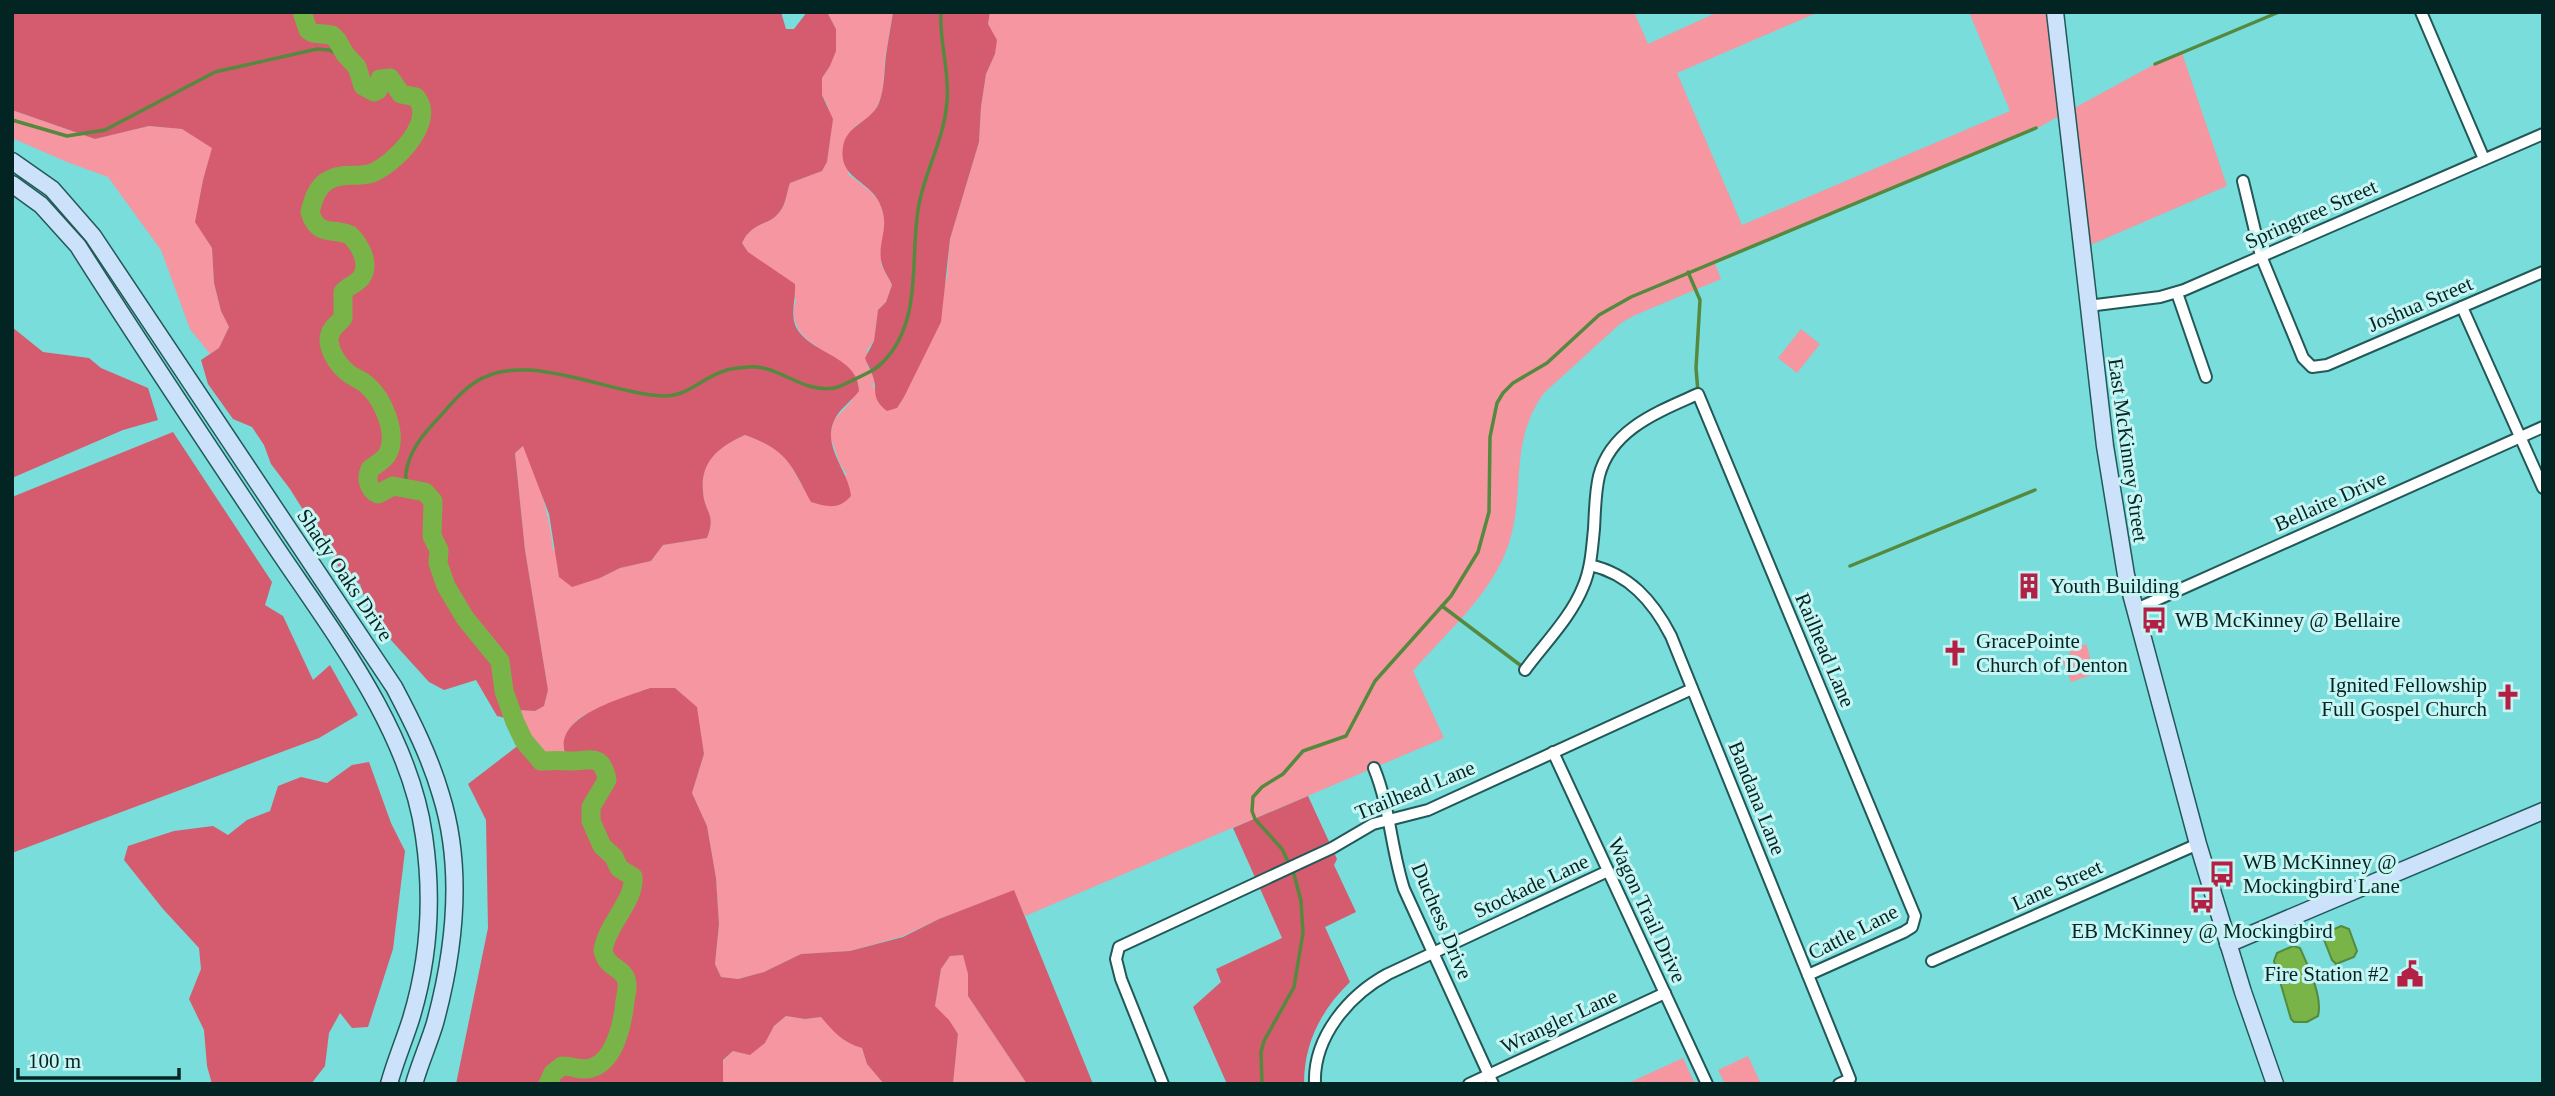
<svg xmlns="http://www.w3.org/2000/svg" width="2555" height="1096" viewBox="0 0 2555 1096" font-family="Georgia,serif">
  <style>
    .green { fill: #f596a0 }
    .forest { fill: #d55c6f }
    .water { fill: #79b449; stroke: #55893e; stroke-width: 2 }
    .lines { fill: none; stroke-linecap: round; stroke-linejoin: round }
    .stream { stroke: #55893e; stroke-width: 3.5 }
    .river { stroke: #79b449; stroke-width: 19 }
    .street-casing { stroke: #225857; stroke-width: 14 }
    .secondary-casing { stroke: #225857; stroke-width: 19 }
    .street { stroke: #fff; stroke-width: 10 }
    .secondary { stroke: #cce1fa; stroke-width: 16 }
    .labels { text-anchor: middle; stroke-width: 6; stroke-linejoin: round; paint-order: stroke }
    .street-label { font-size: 21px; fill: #022423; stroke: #c6f5f3 }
    .poi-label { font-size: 21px; fill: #022423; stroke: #c6f5f3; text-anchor: start }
  </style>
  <rect width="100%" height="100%" fill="#78dddb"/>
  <g class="green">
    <path d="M827,12H893L885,58L883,90L878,105L870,117L855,126L848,174L870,191L879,201L885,218L881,264L892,285L886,302L878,310L874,341L867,350V365L874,378L873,387L897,408L918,365L947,277L950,239L979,142L981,107L986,74L995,54L988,24L990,12H1634L1648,44L1718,12H1819L1677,73L1742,225L2010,111L1969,12H2055L2067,112L2155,64L2182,53L2227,186L2081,249L2066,112L2036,129L1714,261L1721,279L1633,316L1621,323L1544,393C1508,443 1526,490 1509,543C1493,593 1447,632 1413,671L1444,738L1025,916L1013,891L939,919L903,936L850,951L801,954L764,972L737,979L721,977L715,964L719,924L716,878L707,826L692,793L704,754L696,707L675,688H650L584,715C568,724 558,745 569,761H541C529,746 519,733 513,715L518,710L535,711L544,706L548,690L525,550L515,452L524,446C539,483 548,508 553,549L600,578L620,568L651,561L663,545L707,538C717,513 704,513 703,491C700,460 720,446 745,435C779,447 786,454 802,486L847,475L840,464L830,436L834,420L851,402L859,385C845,349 782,347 796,300L748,252L742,243C753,220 770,227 781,210C786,203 787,191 790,183L822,171L827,162L831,132L828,106L822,95V78L830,66L836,29Z"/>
    <path d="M12,110L95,139L149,126L182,129L213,148L203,180L196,222L212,248L214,283L221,311L229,327L219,348L210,354L190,329L161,250L108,177L67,162L12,138Z"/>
    <path d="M1801,329L1820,344L1797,373L1778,358Z"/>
    <path d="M2086,644C2091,656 2090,664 2094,674L2071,682L2062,660L2071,657L2069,652Z"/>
    <path d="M964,955L968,974V996L1027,1084H953L958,1034L935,1006L941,969L950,956Z"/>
    <path d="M786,1016L805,1019L821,1017L862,1048L867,1064L884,1084H723V1061L733,1051L750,1054L765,1043L774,1026Z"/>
    <path d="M1748,1056L1761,1084H1725L1718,1070Z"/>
    <path d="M1683,1058L1695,1084H1626Z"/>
  </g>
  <g class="forest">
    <path d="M12,12H781L786,29H794L807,12H827L836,29V51L830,66L822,78V95L833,119L827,162L822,171L790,183C787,191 786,203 781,210C770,227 753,220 742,243L748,252L795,284C796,299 790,314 796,327C810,354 859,356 859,391C852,401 838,410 834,421C822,447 849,471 851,496C839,510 827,507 811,502C791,465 788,450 745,435C720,446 700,461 703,491C704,513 717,513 707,538L663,545L651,561L620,568L600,578L572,587L559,577L549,514L523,446L515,453L525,550L548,690L544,706L535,711L518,710L506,718L497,716L476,680L444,690L429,682L371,618L360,584L347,580L290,489L271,464L264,445L252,427L233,419L208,384L201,360L219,348L229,327L221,311L214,283L212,248L195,222L203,180L212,148L182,129L149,126L95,139L12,110Z"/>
    <path d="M893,12H990L988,24L997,40L995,54L986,74L981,107L979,142L950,239L941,322L904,397L897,408L887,411C869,397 879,390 872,374C870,368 867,364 865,358L874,341L878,310L886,302L892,285C889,277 882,269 881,260C878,239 891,226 879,202C868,180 838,178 843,147C846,125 871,122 879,103C885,87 884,71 886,55C888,41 891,26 893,12Z"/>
    <path d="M12,327L43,352L89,358L101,368L148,388L158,420L123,430L12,478Z"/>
    <path d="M173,432L272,582L265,605L283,616L313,680L330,665L358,715L319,738L12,853V497Z"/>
    <path d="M650,688H675L697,707L704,754L692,793L707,826L716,878L719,924L715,964L721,977L738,979L764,972L801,954L850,951L903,937L939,919L1014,890L1093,1084H1027L968,996V974L963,955L950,956L941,969L935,1006L949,1020L958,1034L953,1084H884L867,1064L862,1048C843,1043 833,1031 821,1017L805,1019L786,1016L774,1026L765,1043L750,1055L733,1051L723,1060V1084H456L488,928L486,820L468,784L524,741L541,761L568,760C545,718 621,699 650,688Z"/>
    <path d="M369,762L391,823L405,851L393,949L368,1027L352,1028L340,1013L329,1033L325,1066L311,1084H212L207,1066L204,1030L189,999L201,969L199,948L163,909L124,860L128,846L174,831L213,826L228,835L247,820L270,811L278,786L301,777L327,783L352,765Z"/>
    <path d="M1308,796L1337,859L1334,865L1356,912L1325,927L1350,982C1321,1010 1304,1043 1304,1084H1227L1193,1007L1221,982L1216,969L1282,938L1233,828Z"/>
  </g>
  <g class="water">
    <path d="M2341,926L2349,929L2357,951L2354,957L2336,964L2332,960L2323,937L2325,933Z"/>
    <path d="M2293,946L2300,948C2308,966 2323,997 2318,1016L2307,1022H2294L2291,1019L2274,961L2277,953Z"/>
  </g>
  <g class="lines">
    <g class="stream">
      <path d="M2155,64L2279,12"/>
      <path d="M12,120L67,136L105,130L215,72L317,49L329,50L347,57"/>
      <path d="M1688,272L1700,300L1696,368L1698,392"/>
      <path d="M407,490C401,465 417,441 433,424C447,410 457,394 474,383C524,348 607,394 664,396C689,396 704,376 727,370C733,368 741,368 748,367C778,364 803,394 834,388C840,387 847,383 853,380C864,375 876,370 884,361C924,319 909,255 919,204C926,169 944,139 947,102C950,72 939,42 941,12"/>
      <path d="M1850,566L2035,490"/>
      <path d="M1442,606L1524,668"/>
      <path d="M2280,935L2301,926"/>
      <path d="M1262,1084L1261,1052L1264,1041L1294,987L1303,933L1301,901L1294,874L1282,849L1255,819L1252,811L1253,797L1262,787L1283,774L1303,751L1346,736L1375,681L1451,596L1478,552L1489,512L1490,437L1497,403L1503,393L1513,383L1547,363L1599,315L1631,297L2036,128"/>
    </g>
    <path class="river" d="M302,12L308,30L313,33L332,35L337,40L345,54L357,67L363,86L374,92L378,90L380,79L390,78L401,94L416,97C437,122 394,164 372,173C358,178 342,172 329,180C317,186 313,200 310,212C318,238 332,227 350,235C360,245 371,264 361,278C356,284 348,286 343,292V318C340,322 335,325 332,330C323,344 337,364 348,373C354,378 361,379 367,385C383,399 399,435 387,455C383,461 376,464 370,469C366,478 368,490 378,494L393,486L425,492L433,501L432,536L439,550L438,563L446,586L465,618L500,661L504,691L515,722L524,741L541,761C550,761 559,760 569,761C588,762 602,751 607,780L591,807V821L602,846L614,857L619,868L633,877C635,901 607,924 603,950C606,968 622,967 626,979C629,987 626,993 625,1001C623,1021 616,1058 594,1067C583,1072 574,1066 562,1066L553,1073L548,1084"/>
    <g class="street-casing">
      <g id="street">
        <path d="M2421,12L2484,159"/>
        <path d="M2243,181L2261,256L2303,358L2312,367L2327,365L2543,272"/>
        <path d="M2177,293L2206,377"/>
        <path d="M2088,306L2160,297L2184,290L2543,134"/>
        <path d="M2462,307L2543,488"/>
        <path d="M1590,565C1629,574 1653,601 1671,636L1850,1079L1839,1084"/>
        <path d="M2134,610L2543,427"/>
        <path d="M1525,670C1545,643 1571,617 1583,587C1591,569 1592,548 1594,529C1595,512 1595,493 1599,476C1611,429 1658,412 1698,394L1915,916L1912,927L1904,932L1808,975"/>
        <path d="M1553,752L1707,1084"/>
        <path d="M1374,768C1390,807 1391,849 1404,889L1493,1084"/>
        <path d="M1932,961L2198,844"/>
        <path d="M1163,1084L1121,979L1116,959L1119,947L1332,848L1373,824L1428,810L1692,689"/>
        <path d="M1315,1084C1313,1037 1349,995 1388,974L1608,871"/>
        <path d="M1469,1084L1665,993"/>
      </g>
    </g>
    <g class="secondary-casing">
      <g id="secondary">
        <path d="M2055,12L2105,446L2126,575L2198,844L2243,992L2275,1084"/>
        <path d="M12,161L52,189L93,236L394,687C412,721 430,757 441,795C464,869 455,949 435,1023C429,1043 420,1063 414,1084"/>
        <path d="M12,184L41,205L78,246C140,344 205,441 269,537C328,626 409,727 424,836C433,897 429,960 411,1019C404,1041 395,1062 389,1084"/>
        <path d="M2228,944L2543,811"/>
      </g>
    </g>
    <use href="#street" class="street"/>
    <use href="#secondary" class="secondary"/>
  </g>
  <defs>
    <g id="building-bare" transform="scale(2.1)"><path d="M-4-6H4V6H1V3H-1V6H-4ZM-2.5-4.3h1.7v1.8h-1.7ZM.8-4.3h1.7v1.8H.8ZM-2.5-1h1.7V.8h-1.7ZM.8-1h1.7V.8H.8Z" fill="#b32045" stroke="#c6f5f3" stroke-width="2.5" paint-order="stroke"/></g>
    <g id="bus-bare" transform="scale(2.1)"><path d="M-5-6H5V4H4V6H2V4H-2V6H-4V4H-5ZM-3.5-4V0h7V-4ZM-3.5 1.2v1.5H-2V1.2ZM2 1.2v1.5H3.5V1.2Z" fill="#b32045" stroke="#c6f5f3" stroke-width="2.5" paint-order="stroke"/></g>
    <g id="church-bare" transform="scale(2.1)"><path d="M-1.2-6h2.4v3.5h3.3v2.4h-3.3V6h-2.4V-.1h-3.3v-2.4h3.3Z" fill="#b32045" stroke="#c6f5f3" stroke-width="2.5" paint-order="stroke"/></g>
    <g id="civic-bare" transform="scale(2.1)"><path d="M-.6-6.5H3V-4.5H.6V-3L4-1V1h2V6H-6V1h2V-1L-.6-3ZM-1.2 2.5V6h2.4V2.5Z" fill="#b32045" stroke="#c6f5f3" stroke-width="2.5" paint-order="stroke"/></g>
  </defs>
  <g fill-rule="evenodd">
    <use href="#building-bare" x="2029" y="586"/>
    <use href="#bus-bare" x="2154" y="620"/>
    <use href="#church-bare" x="1955" y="653"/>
    <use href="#church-bare" x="2508" y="697"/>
    <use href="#bus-bare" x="2222" y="874"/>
    <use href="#bus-bare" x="2202" y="900"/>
    <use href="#civic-bare" x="2410" y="974"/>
  </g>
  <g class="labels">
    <g class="street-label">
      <text transform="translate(2311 214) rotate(-24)" y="7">Springtree Street</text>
      <text transform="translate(2420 304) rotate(-23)" y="7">Joshua Street</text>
      <text transform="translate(2128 450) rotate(82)" y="7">East McKinney Street</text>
      <text transform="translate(2330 501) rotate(-24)" y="7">Bellaire Drive</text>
      <text transform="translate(345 575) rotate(56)" y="7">Shady Oaks Drive</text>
      <text transform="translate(1825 650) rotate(67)" y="7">Railhead Lane</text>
      <text transform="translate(1415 790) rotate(-22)" y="7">Trailhead Lane</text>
      <text transform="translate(1757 798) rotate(68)" y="7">Bandana Lane</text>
      <text transform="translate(2057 885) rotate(-24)" y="7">Lane Street</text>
      <text transform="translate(1531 886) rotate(-25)" y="7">Stockade Lane</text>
      <text transform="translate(1647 910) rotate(65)" y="7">Wagon Trail Drive</text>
      <text transform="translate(1442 921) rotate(67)" y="7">Duchess Drive</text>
      <text transform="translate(1853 932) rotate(-27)" y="7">Cattle Lane</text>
      <text transform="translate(1559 1021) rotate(-25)" y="7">Wrangler Lane</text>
    </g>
    <g class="poi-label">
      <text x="2050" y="593">Youth Building</text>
      <text x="2175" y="627">WB McKinney @ Bellaire</text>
      <text x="1976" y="648">GracePointe<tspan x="1976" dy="24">Church of Denton</tspan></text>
      <text x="2487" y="692" text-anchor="end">Ignited Fellowship<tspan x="2487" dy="24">Full Gospel Church</tspan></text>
      <text x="2243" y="869">WB McKinney @<tspan x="2243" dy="24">Mockingbird Lane</tspan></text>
      <text x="2202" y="938" text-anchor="middle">EB McKinney @ Mockingbird</text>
      <text x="2389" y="981" text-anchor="end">Fire Station #2</text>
    </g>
  </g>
  <rect width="2555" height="1096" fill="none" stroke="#022423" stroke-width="28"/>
  <path d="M18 1068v10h161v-10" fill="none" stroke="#022423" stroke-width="3.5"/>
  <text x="28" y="1068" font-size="21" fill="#022423" stroke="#c6f5f3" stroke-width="5" paint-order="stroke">100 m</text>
</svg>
